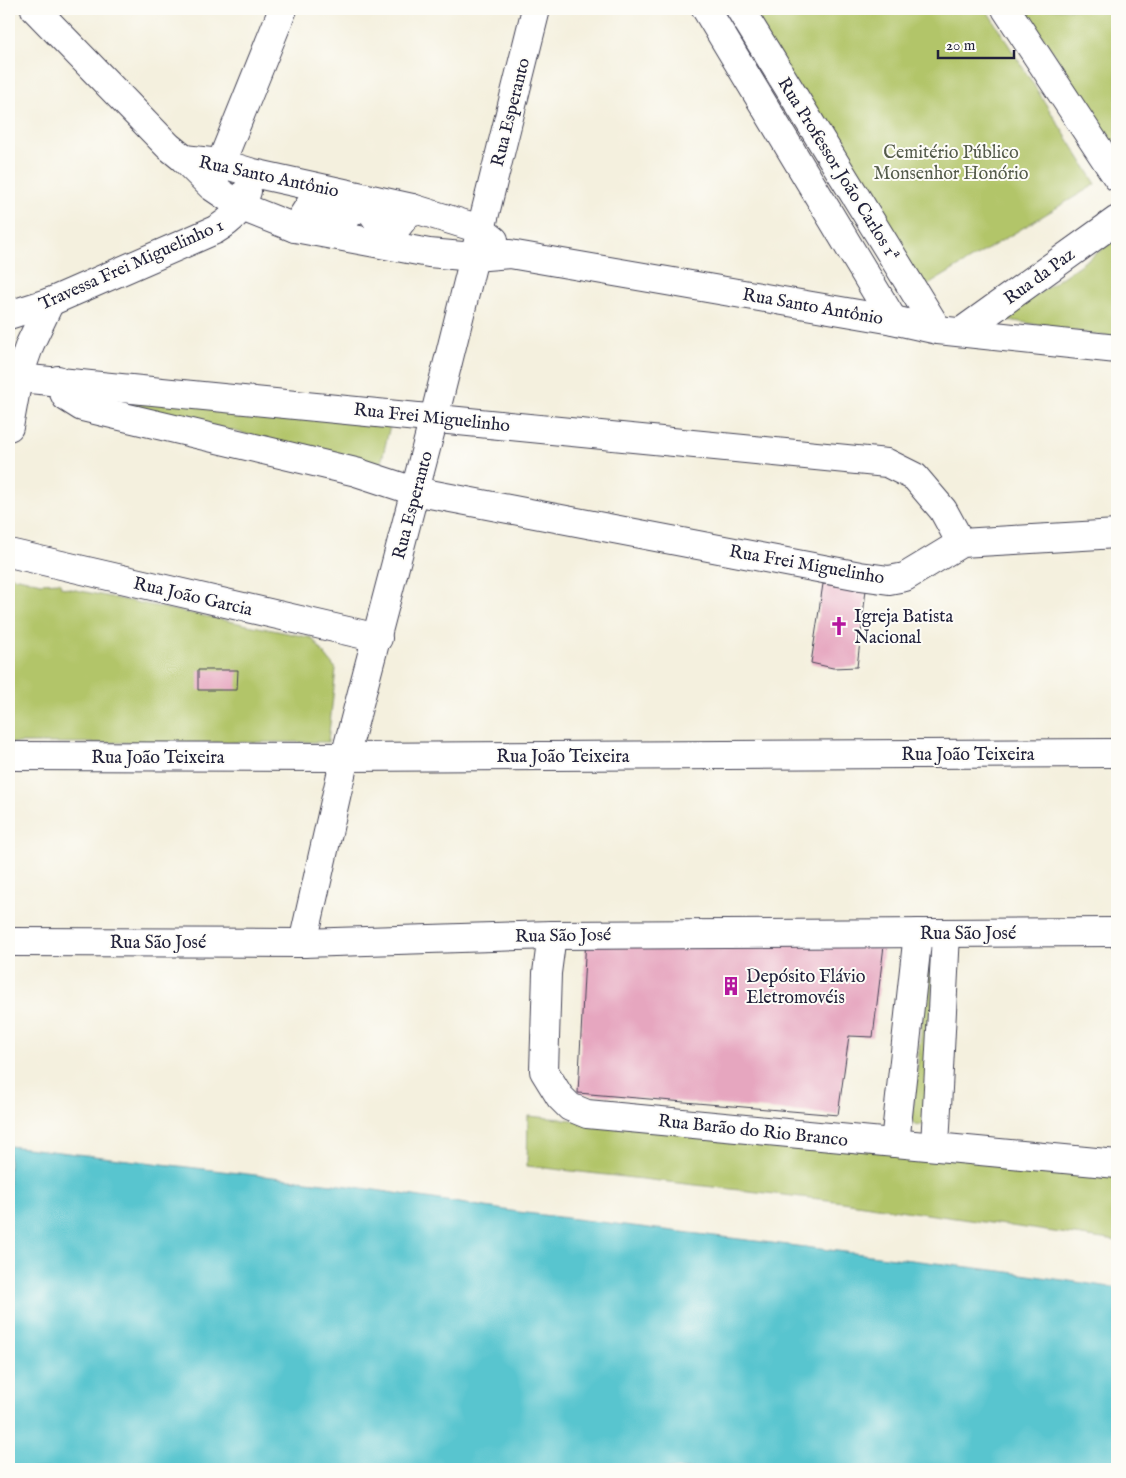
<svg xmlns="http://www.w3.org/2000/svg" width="1126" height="1478" viewBox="0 0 1126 1478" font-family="'IM FELL English',serif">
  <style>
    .green { fill: #b2c569; stroke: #6a7452 }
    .water { fill: #58c5cf; stroke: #3d7485 }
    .building { fill: #e6a6bf }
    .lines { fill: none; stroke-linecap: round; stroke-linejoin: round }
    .minor-casing { stroke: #424153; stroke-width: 30 }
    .minor { stroke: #fff; stroke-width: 28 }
    .labels { text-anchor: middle; stroke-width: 4; stroke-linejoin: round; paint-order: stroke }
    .street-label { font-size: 18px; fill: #22223b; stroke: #fdfcf7 }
    .park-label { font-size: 18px; fill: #545b4b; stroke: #fdfcf7 }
    .poi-label { font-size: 18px; fill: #22223b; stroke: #fdfcf7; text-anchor: start }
  </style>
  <rect width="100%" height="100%" fill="#fdfcf7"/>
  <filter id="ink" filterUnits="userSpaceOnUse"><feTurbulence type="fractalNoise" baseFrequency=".02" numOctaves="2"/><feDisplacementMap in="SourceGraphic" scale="10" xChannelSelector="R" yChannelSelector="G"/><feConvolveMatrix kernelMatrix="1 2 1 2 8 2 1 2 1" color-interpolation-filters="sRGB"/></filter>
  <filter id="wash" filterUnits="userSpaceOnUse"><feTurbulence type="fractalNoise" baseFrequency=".0096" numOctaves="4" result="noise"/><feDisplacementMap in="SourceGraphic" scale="20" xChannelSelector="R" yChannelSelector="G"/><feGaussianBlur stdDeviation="1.12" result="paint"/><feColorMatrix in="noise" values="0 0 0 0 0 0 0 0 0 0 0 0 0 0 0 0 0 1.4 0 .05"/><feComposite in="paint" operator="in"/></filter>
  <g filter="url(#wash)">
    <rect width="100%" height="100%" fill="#f4f0de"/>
    <g class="green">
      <path d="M747,9H986L1096,184L923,288Z"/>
      <path d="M1025,9H1117V152Z"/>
      <path d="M1117,239V338L1002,319Z"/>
      <path d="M84,393L391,421L380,468Z"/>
      <path d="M9,576L41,583L60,582L61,587L312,638L336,669L328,742L9,743Z"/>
      <path d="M935,957L925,1124L916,1126L912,1121L927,969L930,960Z"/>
      <path d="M528,1116L1117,1169V1241L828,1200L527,1166Z"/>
    </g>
    <path class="water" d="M9,1146L349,1186L518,1212L1001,1271L1117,1288V1469H9Z"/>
    <g id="blocks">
      <g class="building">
        <path d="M823,584L866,590L857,667L833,668L811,663Z"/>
        <path d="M198,670H238L237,690H198Z"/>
        <path d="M586,937H885L873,1037L849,1036L838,1115L578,1093Z"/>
      </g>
    </g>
  </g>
  <g filter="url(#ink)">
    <use href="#blocks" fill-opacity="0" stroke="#424153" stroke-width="1"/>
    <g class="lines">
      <g class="minor-casing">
        <g id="minor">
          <path d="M35,9L168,146L184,159L211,186L242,207L295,228L429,253L474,257L510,254L893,320L938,330L1117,349"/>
          <path d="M706,9L893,320"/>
          <path d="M740,9L938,330"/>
          <path d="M1006,9L1117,177"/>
          <path d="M184,159L220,163L253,173L412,208L480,229L494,240"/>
          <path d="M214,180L283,9"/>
          <path d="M295,228L319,191L336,224L365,202L389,237L412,208"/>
          <path d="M9,315L50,302L215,230C232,220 241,211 247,191"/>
          <path d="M961,332L1117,220"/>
          <path d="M9,377L887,463L915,477L943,510L961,543"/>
          <path d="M58,380L66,397L82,407L356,472L414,491L860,576L889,580L905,577L961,543L1117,534"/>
          <path d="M9,427L18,378L30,344L50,302"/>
          <path d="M9,553L378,638"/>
          <path d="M9,756L345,757L1117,753"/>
          <path d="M552,935L547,973L544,1071L560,1097L570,1107L587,1114L1117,1164"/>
          <path d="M9,942L303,943L552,935L1117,932"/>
          <path d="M303,943L345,757L434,418L536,9"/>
          <path d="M895,1143L918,933"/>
          <path d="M935,1146L946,934"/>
        </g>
      </g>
      <use href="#minor" class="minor"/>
    </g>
  </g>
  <defs>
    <g id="church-bare" transform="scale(1.5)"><path d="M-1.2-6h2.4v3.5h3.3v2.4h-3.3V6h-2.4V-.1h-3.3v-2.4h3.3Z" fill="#b5179e" stroke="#fdfcf7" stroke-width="2.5" paint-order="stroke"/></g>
    <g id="building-bare" transform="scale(1.5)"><path d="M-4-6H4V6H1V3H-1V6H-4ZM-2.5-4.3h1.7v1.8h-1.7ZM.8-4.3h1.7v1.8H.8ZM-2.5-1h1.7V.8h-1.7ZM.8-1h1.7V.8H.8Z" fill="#b5179e" stroke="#fdfcf7" stroke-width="2.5" paint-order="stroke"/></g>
  </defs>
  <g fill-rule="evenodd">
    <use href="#church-bare" x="839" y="626"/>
    <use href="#building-bare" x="731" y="986"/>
  </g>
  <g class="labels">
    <g class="street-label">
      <text transform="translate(510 112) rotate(-76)" y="6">Rua Esperanto</text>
      <text transform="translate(839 169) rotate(58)" y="6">Rua Professor João Carlos 1ª</text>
      <text transform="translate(269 176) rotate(12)" y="6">Rua Santo Antônio</text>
      <text transform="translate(131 264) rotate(-24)" y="6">Travessa Frei Miguelinho 1</text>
      <text transform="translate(1039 276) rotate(-36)" y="6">Rua da Paz</text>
      <text transform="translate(813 306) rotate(10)" y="6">Rua Santo Antônio</text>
      <text transform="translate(432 417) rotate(6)" y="6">Rua Frei Miguelinho</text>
      <text transform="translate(412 505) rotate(-75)" y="6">Rua Esperanto</text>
      <text transform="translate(807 564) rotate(10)" y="6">Rua Frei Miguelinho</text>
      <text transform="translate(193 596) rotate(13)" y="6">Rua João Garcia</text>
      <text x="968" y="760">Rua João Teixeira</text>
      <text x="563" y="762">Rua João Teixeira</text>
      <text x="158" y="763">Rua João Teixeira</text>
      <text x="968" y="939">Rua São José</text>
      <text transform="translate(563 935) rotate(-1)" y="6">Rua São José</text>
      <text x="158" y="948">Rua São José</text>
      <text transform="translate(753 1130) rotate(6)" y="6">Rua Barão do Rio Branco</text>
    </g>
    <g class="park-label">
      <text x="951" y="158">Cemitério Público<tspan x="951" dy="21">Monsenhor Honório</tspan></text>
    </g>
    <g class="poi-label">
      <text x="854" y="622">Igreja Batista<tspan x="854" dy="21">Nacional</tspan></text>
      <text x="746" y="982">Depósito Flávio<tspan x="746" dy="21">Eletromovéis</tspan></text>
    </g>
  </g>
  <rect width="1126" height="1478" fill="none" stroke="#fdfcf7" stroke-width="30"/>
  <path d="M938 50v8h76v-8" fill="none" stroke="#22223b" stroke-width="2.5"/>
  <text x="946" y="50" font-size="15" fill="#22223b" stroke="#fdfcf7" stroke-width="4" paint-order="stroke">20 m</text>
</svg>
